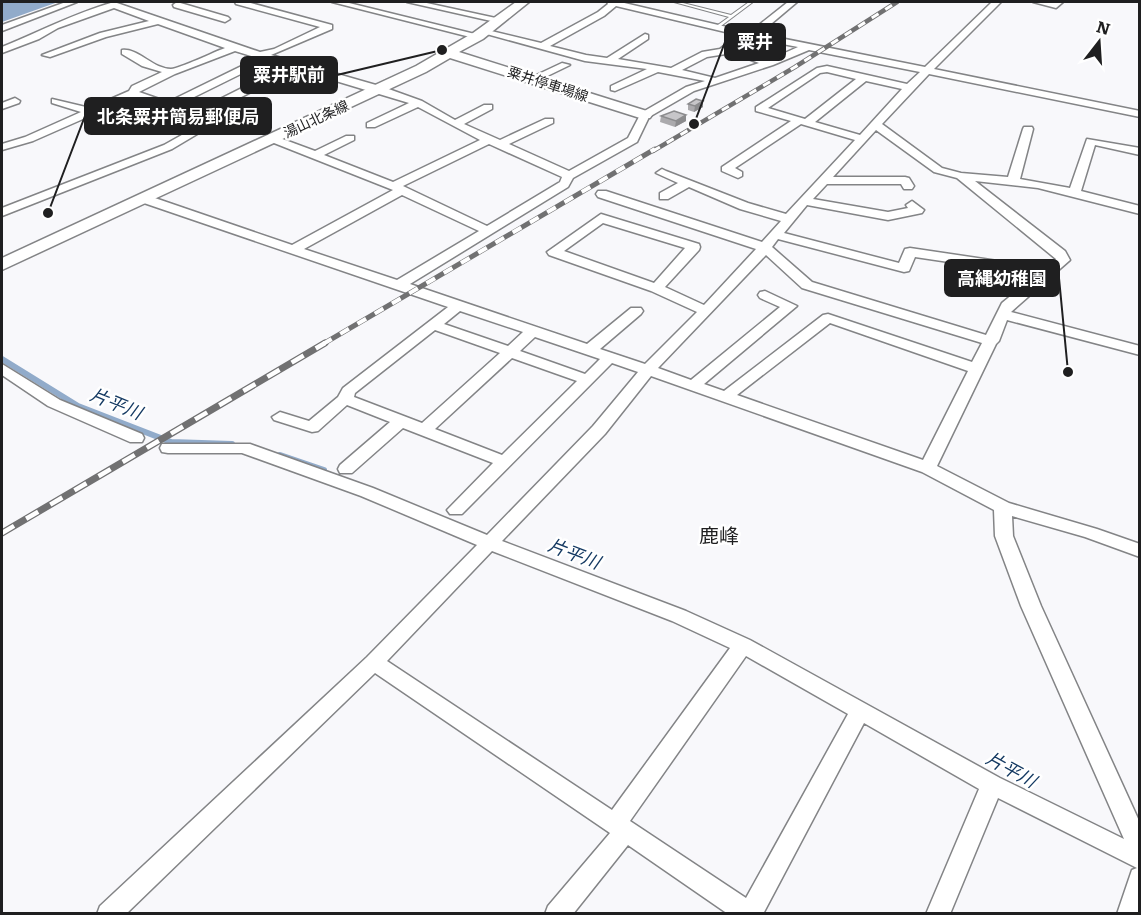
<svg xmlns="http://www.w3.org/2000/svg" width="1141" height="915" viewBox="0 0 1141 915" font-family="Literata,'Noto Sans JP',serif">
  <style>
    .water { fill: #91abca }
    .lines { fill: none; stroke-linecap: round; stroke-linejoin: round }
    .stream { stroke: #91abca; stroke-width: 6 }
    .lane-casing { stroke: #838486; stroke-width: 2 }
    .street-casing { stroke: #838486; stroke-width: 3 }
    .secondary-casing { stroke: #838486; stroke-width: 3 }
    .lane { fill: #fff; fill-rule: evenodd }
    .street { fill: #fff; fill-rule: evenodd }
    .secondary { fill: #fff; fill-rule: evenodd }
    .rail-far2-casing { stroke: #717172; stroke-width: 4.5 }
    .rail-far1-casing { stroke: #717172; stroke-width: 5 }
    .rail-casing { stroke: #717172; stroke-width: 7 }
    .rail-far2 { stroke: #fff; stroke-width: 3; stroke-dasharray: 8; stroke-linecap: butt }
    .rail-far1 { stroke: #fff; stroke-width: 4; stroke-dasharray: 10; stroke-linecap: butt }
    .rail { stroke: #fff; stroke-width: 4.5; stroke-dasharray: 14; stroke-linecap: butt }
    .wall { fill: #abaaad }
    .shaded-wall { fill: #8b8b8d }
    .building { fill: #c7c6c9; stroke: #8b8b8d; stroke-width: 1.5 }
    .labels { text-anchor: middle; stroke-width: 5; stroke-linejoin: round; paint-order: stroke }
    .far-street-label { font-size: 14px; fill: #1f1f20; stroke: #fff }
    .water-label { font-size: 18px; font-style: italic; fill: #153a63; stroke: #fff }
    .quarter-label { font-size: 20px; fill: #1f1f20; stroke: #fff }
    .leader { fill: none; stroke: #1f1f20; stroke-width: 2 }
    .callout-dot { fill: #1f1f20; stroke: #fff; stroke-width: 2 }
    .callout { fill: #1f1f20; stroke: #1f1f20; stroke-width: 2 }
    .callout-label { font-size: 18px; text-anchor: middle; font-weight: bold; fill: #fff }
  </style>
  <rect width="100%" height="100%" fill="#f8f8fb"/>
  <path class="water" d="M2,2H58L2,22Z"/>
  <g class="lines">
    <g class="stream">
      <path d="M2,359L78,406L171,442L232,444"/>
      <path d="M280,455L324,470"/>
    </g>
    <g class="lane-casing">
      <path id="lane" d="M674,2H679L731,15L749,2H753L717,29H715V27L729,17Z"/>
    </g>
    <g class="street-casing">
      <g id="street">
        <path d="M66,2H77L2,31V25Z"/>
        <path d="M114,2L260,52L274,49L320,27L236,4L235,2H247L332,25V29L271,55L383,87L422,101L455,120L484,105H492V109L464,124L500,140L545,119H553V123L509,144L569,171L628,138L641,113L686,87L705,81L658,72L615,91L611,90V86L647,69L585,61L483,33V29L541,43L598,12L608,4L607,2H620L744,31L759,25L788,2H797L765,29L755,33L925,67L992,2H1001L934,69L1140,111V117L929,74L882,124L942,168L961,173L1008,177L1023,129L1024,127H1032L1033,129L1020,179L1070,188L1087,139L1140,148V155L1095,145L1081,191L1140,206V214L1038,188L975,181L1065,251L1070,260L1011,312L1140,346V355L1007,320L999,341L996,344L937,466L1009,503L1097,529L1140,544V557L1085,537L1012,516L1013,536L1041,606L1140,823V914H1117L1132,870L1137,868L998,798L950,914H926L979,789L864,723L763,914H728L628,845L573,914H545L548,906L610,833L375,673L126,914H97L100,906L367,657L477,545L361,496L242,453H168L162,452L160,448L162,444H250L373,488L487,535L593,426L638,372L612,363L462,514H450L447,510L493,463L403,428L352,473H340L338,469L340,465L390,422L347,405L318,431L312,432L274,420L272,417L280,412L309,421L338,397L343,388L448,307L141,202L139,199L145,195L149,196L292,245L393,190L269,141V137H277L315,151L346,136H354V140L324,155L393,182L480,140L418,107L375,127H367V123L409,103L296,69L206,115L219,121L172,149L2,216V208L164,145L205,122L133,97L33,141L2,150V144L25,137L81,112L52,103V99L90,108L129,91L132,86L162,72L142,66L122,54V50C138,48 153,69 171,69C181,68 214,52 225,48L158,24L106,37L50,57L42,55L100,33L149,21L114,8L58,28L39,39L2,53V47C39,32 75,13 114,2ZM616,6L738,35L720,49L702,52L671,68L618,59L648,39V35L645,34L607,58L586,55L550,46L604,16ZM747,37L798,47L769,60L758,57L768,47L760,45L746,58L759,63L715,78L682,70L707,57L726,54ZM809,50L920,72L907,84L827,66L817,68L756,107V111L791,121L722,167V171L738,178L742,176V172L735,168L801,124L855,140L786,214L748,203L666,171L662,169L656,173L678,183L660,193V199H668L689,187L740,209L781,221L762,242L606,191H598L596,194L598,197L756,249L704,305L665,287L699,250L700,247L699,244L601,214L547,252L549,255L651,291L697,312L645,364L600,349L641,314L643,311L641,308H631L587,344L410,284L568,187L573,178L637,142L649,117L694,91L773,65ZM235,51L258,58L168,102L139,92L175,74ZM267,61L286,66L196,111L178,105ZM827,72L856,79L805,119L768,108L820,73ZM866,81L902,89L860,135L815,122ZM876,130L934,172L957,178L1056,259L1045,268L910,248L905,249L899,263L784,233L807,205L888,220L922,213L924,210L912,201L906,205L908,208L888,212L813,199L827,184H901L904,189H912L914,186L909,178L905,177H833ZM489,144L562,177L560,182L487,226L403,186ZM402,195L479,231L397,280L304,249ZM603,223L685,248L654,283L564,251ZM778,239L904,272L909,271L915,257L1036,275L1002,303L986,335L812,282L772,247ZM766,255L802,288L982,343L972,362L828,314L823,315L724,391L704,384L797,306L765,291L760,292L758,295L760,298L780,307L691,380L658,368ZM460,311L523,332L508,346L444,324ZM830,323L968,371L923,460L737,395ZM435,330L500,353L422,423L354,397L355,393ZM535,337L600,359L585,374L520,351ZM512,358L577,381L502,455L435,429ZM651,376L922,472L994,510L995,536L1021,606L1124,839L1000,778L750,640L686,611L502,541L605,434ZM492,551L672,621L730,648L612,810L387,661ZM746,656L848,714L746,898L630,821Z"/>
        <path d="M177,2L228,17L230,19L225,22L174,7L173,5Z"/>
        <path d="M332,2H345L483,36L478,39Z"/>
        <path d="M407,2H422L505,20L500,23Z"/>
        <path d="M1033,2H1063L1056,8Z"/>
        <path d="M562,63L570,65L537,81L528,79Z"/>
        <path d="M15,98L20,101L19,103L2,109V103Z"/>
        <path d="M2,364L60,400L142,434L144,438L142,442H130L48,406L2,375Z"/>
      </g>
    </g>
    <g class="secondary-casing">
      <path id="secondary" d="M516,2H529L483,39L459,52L650,112L652,115L650,118H640L450,58L426,72L2,270V258L416,66L473,33Z"/>
    </g>
    <use href="#lane" class="lane"/>
    <use href="#street" class="street"/>
    <use href="#secondary" class="secondary"/>
    <g class="rail-far2-casing">
      <path id="rail-far2" d="M653,151L795,67L897,2"/>
    </g>
    <g class="rail-far1-casing">
      <path id="rail-far1" d="M323,344L655,149"/>
    </g>
    <g class="rail-casing">
      <path id="rail" d="M2,533L325,343"/>
    </g>
    <use href="#rail-far2" class="rail-far2"/>
    <use href="#rail-far1" class="rail-far1"/>
    <use href="#rail" class="rail"/>
  </g>
  <g class="wall">
    <path d="M703,101V107L694,112L688,110V104Z"/>
    <path d="M661,116L686,121L675,127L660,122Z"/>
  </g>
  <g class="shaded-wall">
    <path d="M703,101V107L694,112L695,106Z"/>
    <path d="M686,115V121L675,127L676,121Z"/>
  </g>
  <g class="building">
    <path d="M696,99L703,101L695,106L688,104Z"/>
    <path d="M674,111L686,115L676,121L661,116Z"/>
  </g>
  <g class="labels">
    <g class="far-street-label">
      <text transform="translate(548 84) rotate(18)" y="5">粟井停車場線</text>
      <text transform="translate(316 119) rotate(-25)" y="5">湯山北条線</text>
    </g>
    <g class="water-label">
      <text transform="translate(116 404) rotate(22)" y="6">片平川</text>
      <text transform="translate(574 554) rotate(21)" y="6">片平川</text>
      <text transform="translate(1011 770) rotate(29)" y="6">片平川</text>
    </g>
    <g class="quarter-label">
      <text x="719" y="543">鹿峰</text>
    </g>
  </g>
  <path class="leader" d="M694 124L725 42M442 50L337 75M48 213L85 116M1068 372L1059 278"/>
  <g class="callout-dot">
    <circle cx="694" cy="124" r="6"/>
    <circle cx="442" cy="50" r="6"/>
    <circle cx="48" cy="213" r="6"/>
    <circle cx="1068" cy="372" r="6"/>
  </g>
  <g class="callout">
    <rect x="725" y="24" width="60" height="36" rx="6"/>
    <rect x="241" y="57" width="96" height="36" rx="6"/>
    <rect x="85" y="98" width="186" height="36" rx="6"/>
    <rect x="945" y="260" width="114" height="36" rx="6"/>
  </g>
  <g class="callout-label">
    <text x="755" y="48">粟井</text>
    <text x="289" y="81">粟井駅前</text>
    <text x="178" y="123">北条粟井簡易郵便局</text>
    <text x="1002" y="285">高縄幼稚園</text>
  </g>
  <rect width="1141" height="915" fill="none" stroke="#1f1f20" stroke-width="6"/>
  <g transform="translate(1099 42) rotate(17)" stroke="#ffffff" stroke-width="4.5" paint-order="stroke">
  <path d="M0-4.5L10 22L0 15L-10 22Z" fill="#1f1f20"/>
  <text y="-9" font-size="16" font-weight="bold" text-anchor="middle" fill="#1f1f20">N</text>
  </g>
</svg>
